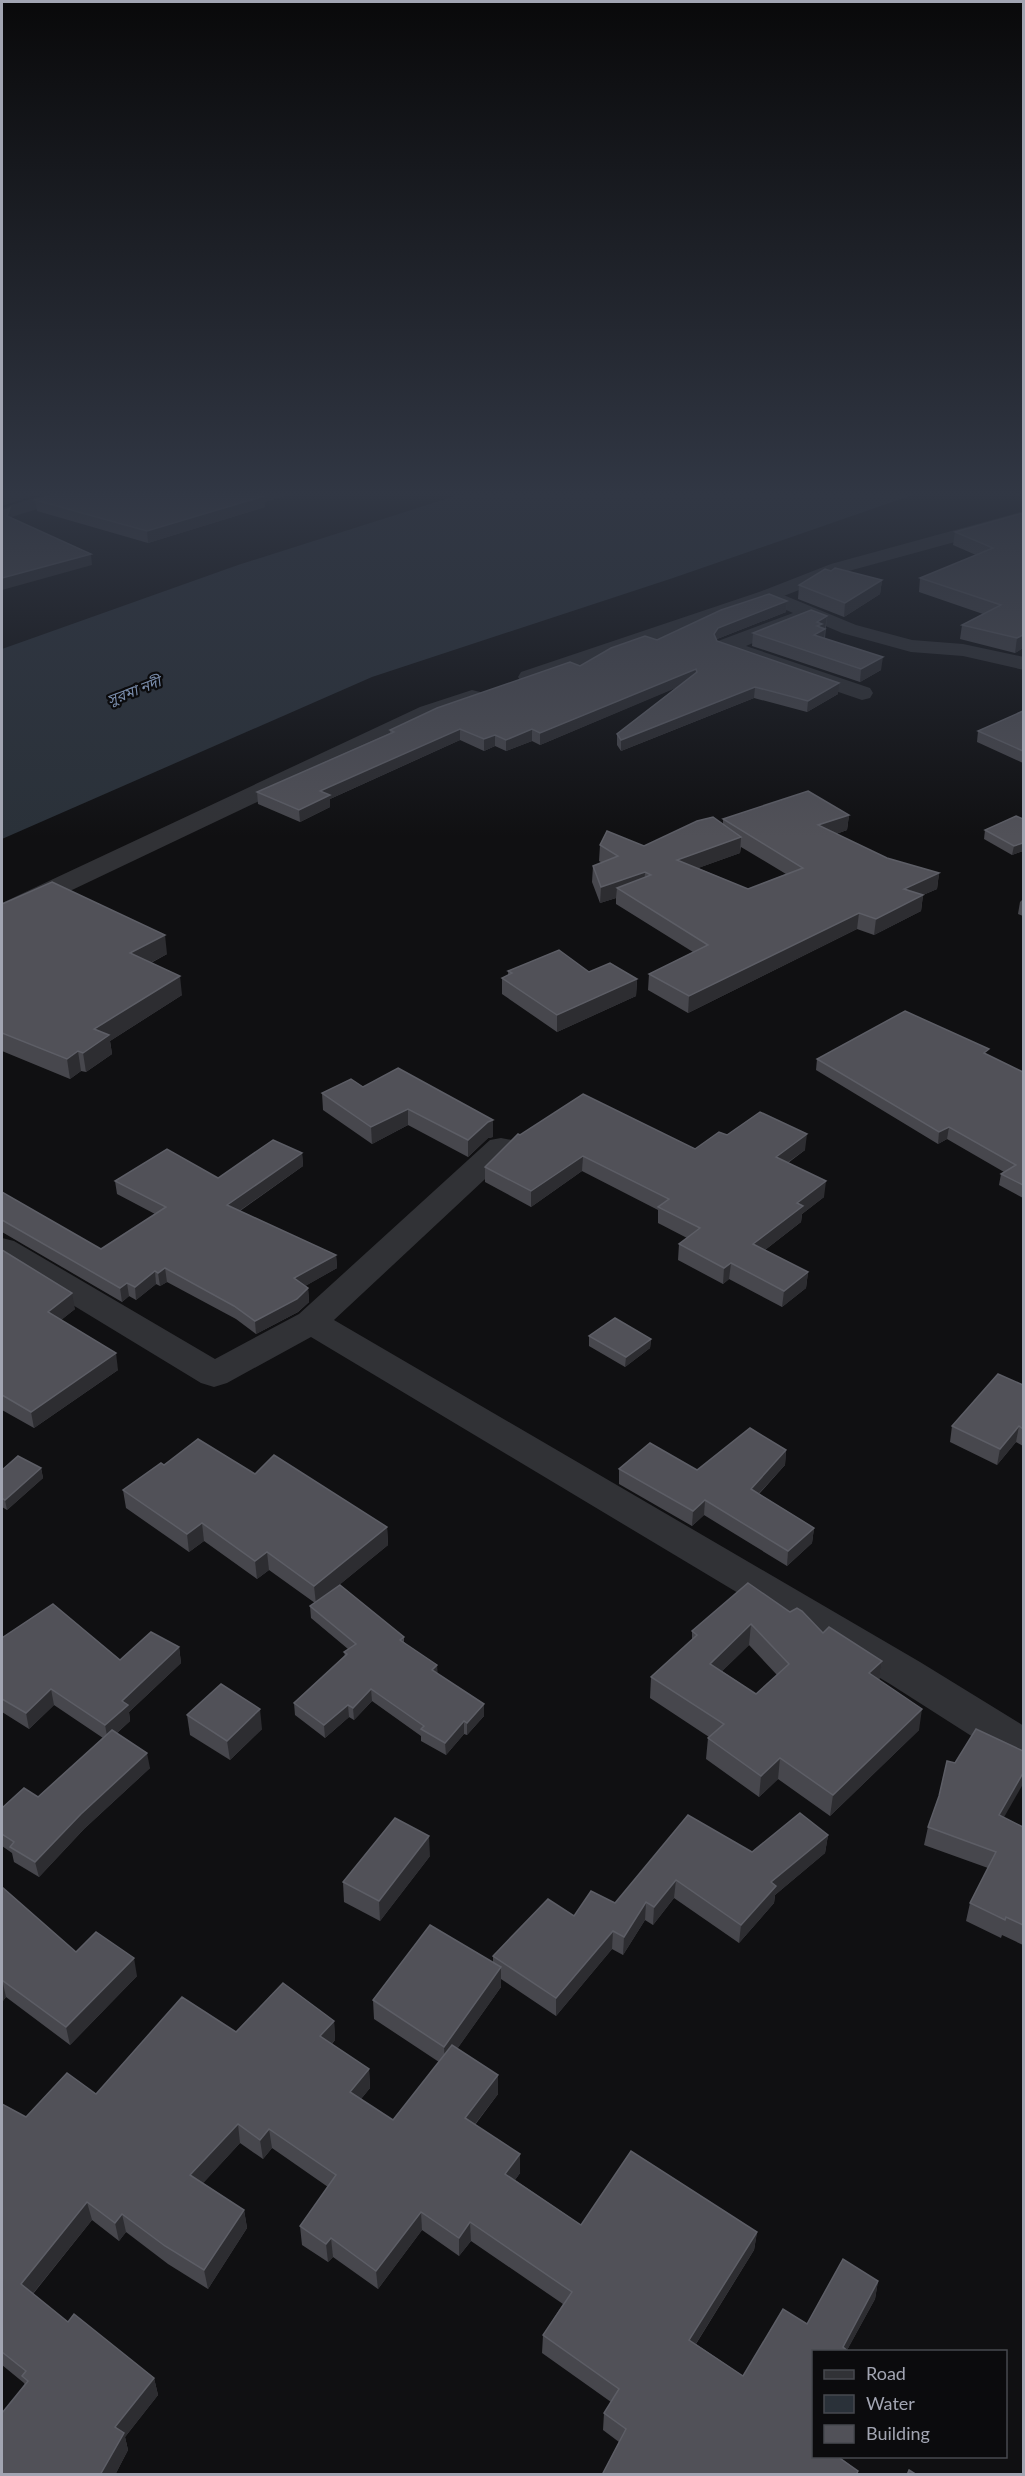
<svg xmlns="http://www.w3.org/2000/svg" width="1025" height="2476" viewBox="0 0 1025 2476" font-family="Lato,'Noto Sans Bengali',sans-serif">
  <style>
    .water { fill: #2a3139 }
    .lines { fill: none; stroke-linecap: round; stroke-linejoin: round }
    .minor { fill: #313236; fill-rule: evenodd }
    .tertiary { fill: #313236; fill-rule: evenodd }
    .wall { fill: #47474d; fill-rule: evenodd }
    .shaded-wall { fill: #2d2d31 }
    .building { fill: #515158; stroke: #5d5e66; stroke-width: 1.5; fill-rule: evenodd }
    .labels { text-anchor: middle; stroke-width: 4.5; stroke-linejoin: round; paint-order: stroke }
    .far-water-label { font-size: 15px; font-style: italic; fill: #7a8dac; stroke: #0b0b0d }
  </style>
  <rect width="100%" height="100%" fill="#101012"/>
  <path class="water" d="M474,490H927L673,578L372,677L2,839V649L238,565Z"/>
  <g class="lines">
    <g class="minor">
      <path d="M769,589L856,625L912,640L963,644L1024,657V670L963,656L911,652L842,633L802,616L803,619L800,623L746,646L870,688L873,693L870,698L862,700L718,651L715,646L718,641L793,613L762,599L759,595L762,591Z"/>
      <path d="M501,1138L512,1140L517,1147L512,1154L334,1320L920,1662L1024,1726V1765L1009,1760L890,1684L311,1337L227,1383L214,1387L201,1383L2,1262V1238L14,1241L215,1359L299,1314L490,1140Z"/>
    </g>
    <g class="tertiary">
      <path d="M59,490H88L85,494L2,520V508Z"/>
      <path d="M1024,511V523L845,572L776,599L537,682L529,684L521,682L518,677L521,672L762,591L831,564Z"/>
      <path d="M472,690L480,692L483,697L480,702L436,717L11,919L2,921V903L420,707Z"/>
    </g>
  </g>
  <g class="wall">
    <path d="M295,493L264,502L265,507L148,543L37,511L35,500Z"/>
    <path d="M1023,513V648L1015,653L960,639L962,625L983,614L919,592L920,578L976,555L953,545L955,532Z"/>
    <path d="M831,571L882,580L880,594L844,617L798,599L799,585Z"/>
    <path d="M787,601L786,612L717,639L716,640L717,641L838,694L807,712L754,698L621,751L617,745V734L677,687L540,745L532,741L506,751L495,746L484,751L460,740L330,799V807L300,822L258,804L257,792L390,733V730L657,640Z"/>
    <path d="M827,616L825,638L881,670L860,682L752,646L753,633Z"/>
    <path d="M1023,711V763L977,742L978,731Z"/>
    <path d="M849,815L847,830L836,834L887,858L939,873L937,889L923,895L921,911L874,935L857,929L688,1013L648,990L649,974L693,952L616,904V898L600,903L592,882L593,866L602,863L599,861L600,845L644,846L723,824V819ZM741,847L786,874L748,889L698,868L740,853Z"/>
    <path d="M1023,819V851L1012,855L984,839L985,830Z"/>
    <path d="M1023,899V916L1018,914L1020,902Z"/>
    <path d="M2,904L167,954L151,963L182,995L110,1041L112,1054L86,1072L81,1071L70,1079L2,1051Z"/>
    <path d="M508,971L589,972L637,979L636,996L557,1032L502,994V978L508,975Z"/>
    <path d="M988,1055L1023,1072V1198L999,1185L1001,1174L1004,1172L947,1139L938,1144L816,1070L817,1059Z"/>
    <path d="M363,1087L493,1120V1137L488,1138L468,1157L408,1125L372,1144L323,1110L322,1093Z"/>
    <path d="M520,1135L695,1149L727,1135L805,1150L788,1163L824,1197L802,1214L801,1222L765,1250L808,1272L806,1288L782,1307L729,1279L723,1284L678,1260L679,1244L687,1238L658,1223V1210L582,1171L531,1207L485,1182V1167Z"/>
    <path d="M302,1153L303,1166L240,1211L336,1255L337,1268L305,1286L308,1288L309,1302L298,1312L256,1334L236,1319L167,1282L160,1286L156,1284L136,1300L129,1296L122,1302L2,1232V1192L101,1249L155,1214L117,1194L115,1181L218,1178Z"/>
    <path d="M2,1250L75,1309L61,1320L118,1370L34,1428L2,1410Z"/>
    <path d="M589,1336L651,1339L650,1348L625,1367L589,1346Z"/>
    <path d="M1023,1385V1446L1016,1442L997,1465L950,1442L952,1426Z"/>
    <path d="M786,1450L785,1465L759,1494L814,1528L812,1543L787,1566L704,1515L692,1526L619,1484V1469L697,1470Z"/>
    <path d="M164,1465L255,1474L387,1527L388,1545L328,1594L404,1637V1642L438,1674L484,1704V1716L467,1735L464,1734L446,1755L421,1741V1736L372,1701L354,1720L349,1717L325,1738L295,1715L294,1703L345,1656L344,1652L348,1649L311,1618L310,1606L315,1603L269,1570L257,1579L204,1541L189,1552L126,1508L123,1490Z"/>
    <path d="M41,1468L43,1478L7,1510L2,1507V1470Z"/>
    <path d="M790,1612L823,1633L882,1661L879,1680L919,1730L830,1816L778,1779L759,1797L706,1759L708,1738L709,1737L650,1698L651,1677L692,1640V1631ZM749,1645L777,1675L756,1694L722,1671Z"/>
    <path d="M2,1638L120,1660L179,1647L181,1663L129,1712L130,1721L117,1733L150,1768L84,1829L39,1877L14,1862L12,1853L2,1846V1808L38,1797L103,1738L54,1705L29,1729L2,1712Z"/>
    <path d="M187,1715L262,1729L230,1760L190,1735Z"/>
    <path d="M800,1813L828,1835L825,1853L775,1895L774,1903L739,1943L674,1898L653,1925L645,1920L623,1955L612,1949L556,2016L501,1979V1987L457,2049L498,2075V2094L475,2125L520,2154V2173L515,2180L581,2225L631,2151L757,2232L754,2250L696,2344L743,2376L783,2309L807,2324L843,2259L878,2281L875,2299L847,2350L849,2352H813V2457H842L841,2458L858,2471L857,2475H602L619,2442L603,2430L604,2413L611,2402L542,2353L543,2335L563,2304L471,2241L459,2256L422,2230L378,2289L333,2257L328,2262L302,2245L300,2226L328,2187L272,2148L263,2159L240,2143L203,2183L244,2210L247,2228L208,2289L168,2264L126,2232L119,2241L92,2220L33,2294L68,2322L74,2314L154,2378L158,2395L125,2437L128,2450L115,2475H2V2413L25,2385L24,2383L2,2365V2104L26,2117L67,2073L96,2094L182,1997L236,2032L283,1983L334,2021L335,2040L332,2044L369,2069L370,2088L361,2099L393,2120L439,2062L374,2019L373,2000L430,1925L493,1963V1956L548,1899L574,1916L591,1891L615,1903L688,1815L752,1852Z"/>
    <path d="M1004,1818L1023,1827V1945L1002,1935L1001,1938L966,1921L970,1903L988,1868L924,1845L928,1827Z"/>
    <path d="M430,1856L380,1921L344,1902L343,1882Z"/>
    <path d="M2,1887L76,1952L137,1976L70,2045L6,1997L2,2002Z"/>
  </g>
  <g class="shaded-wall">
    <path d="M15,490H51L2,506V494Z"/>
    <path d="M267,490H295V493L264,502L265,507L148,543L147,531Z"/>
    <path d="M10,508L12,519L7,516Z"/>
    <path d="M91,554L92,565L2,590V578Z"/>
    <path d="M882,580L880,594L844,617L845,603Z"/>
    <path d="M787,601L786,612L717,639L713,645L714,634L718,628Z"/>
    <path d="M827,616L825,629L824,642L814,635L817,622Z"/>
    <path d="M1023,635V648L1015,653L1017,638Z"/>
    <path d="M883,657L881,670L860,682L861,669Z"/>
    <path d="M696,669L695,680L540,745V733Z"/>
    <path d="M839,683L838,694L807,712L808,701Z"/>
    <path d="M755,687L754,698L621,751V740Z"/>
    <path d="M460,729V740L330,799V807L300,822L299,810L320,791Z"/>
    <path d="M532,729V741L506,751V740Z"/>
    <path d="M495,735V746L484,751V739Z"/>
    <path d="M849,815L847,830L816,841L818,825Z"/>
    <path d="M741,837L740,853L676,876L677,860Z"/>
    <path d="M1023,843V851L1012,855L1014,846Z"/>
    <path d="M645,872L644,888H617L616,898L600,903L601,887Z"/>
    <path d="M939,873L937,889L923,895L921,911L874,935L876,919L904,889Z"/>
    <path d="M859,913L857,929L688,1013L689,996Z"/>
    <path d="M165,935L167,954L133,972L130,953Z"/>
    <path d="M180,976L182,995L110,1041L112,1054L86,1072L83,1053L94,1029Z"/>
    <path d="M637,979L636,996L557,1032V1015Z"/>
    <path d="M78,1051L81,1071L70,1079L67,1059Z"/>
    <path d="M408,1109V1125L372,1144L371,1127Z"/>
    <path d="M493,1120V1137L488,1138L468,1157V1140L488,1122Z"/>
    <path d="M949,1127L947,1139L938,1144L939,1132Z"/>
    <path d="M807,1134L805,1150L774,1172L776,1157Z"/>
    <path d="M302,1153L303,1166L229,1218L227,1205Z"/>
    <path d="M583,1156L582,1171L531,1207V1191Z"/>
    <path d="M826,1181L824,1197L802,1214L801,1222L752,1260L753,1244L797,1203Z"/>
    <path d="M336,1255L337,1268L295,1292L294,1278Z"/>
    <path d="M731,1263L729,1279L723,1284L724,1268Z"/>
    <path d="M165,1268L167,1282L160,1286L158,1273Z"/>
    <path d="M155,1271L156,1284L136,1300L135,1287Z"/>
    <path d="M808,1272L806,1288L782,1307L784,1291Z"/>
    <path d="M127,1283L129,1296L122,1302L120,1288Z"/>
    <path d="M308,1288L309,1302L298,1312L256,1334L255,1321Z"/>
    <path d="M72,1293L75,1309L51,1328L48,1312Z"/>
    <path d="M651,1339L650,1348L625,1367L626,1357Z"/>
    <path d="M116,1353L118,1370L34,1428L31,1412Z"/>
    <path d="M1019,1426L1016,1442L997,1465L1000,1449Z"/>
    <path d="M786,1450L785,1465L749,1504L751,1489Z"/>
    <path d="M41,1468L43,1478L7,1510L5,1500Z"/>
    <path d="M705,1500L704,1515L692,1526L693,1511Z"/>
    <path d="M202,1523L204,1541L189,1552L187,1534Z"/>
    <path d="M387,1527L388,1545L316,1604L314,1586Z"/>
    <path d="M814,1528L812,1543L787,1566L788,1551Z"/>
    <path d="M267,1552L269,1570L257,1579L255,1561Z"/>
    <path d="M751,1624L749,1645L708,1685L710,1664Z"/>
    <path d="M179,1647L181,1663L129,1712L130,1721L108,1741L105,1725L122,1701Z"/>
    <path d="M882,1661L879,1682L869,1673Z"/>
    <path d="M437,1665L438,1677L432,1670Z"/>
    <path d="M51,1689L54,1705L29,1729L26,1713Z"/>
    <path d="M371,1689L372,1701L354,1720L353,1708Z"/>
    <path d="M484,1704V1716L467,1735V1723Z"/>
    <path d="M348,1705L349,1717L325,1738L324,1725Z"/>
    <path d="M260,1709L262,1729L230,1760L227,1741Z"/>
    <path d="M922,1709L919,1730L830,1816L833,1795Z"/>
    <path d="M464,1721V1734L446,1755L445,1743Z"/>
    <path d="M147,1753L150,1768L84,1829L39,1877L35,1862L81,1814Z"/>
    <path d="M780,1758L778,1779L759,1797L761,1776Z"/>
    <path d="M1023,1773V1784L995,1833L999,1815Z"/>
    <path d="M828,1835L825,1853L775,1895L774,1903L739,1943L741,1925L771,1882Z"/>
    <path d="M429,1836L430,1856L380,1921L379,1901Z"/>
    <path d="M676,1880L674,1898L653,1925L654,1907Z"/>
    <path d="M646,1902L645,1920L623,1955L624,1937Z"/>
    <path d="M613,1931L612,1949L556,2016V1998Z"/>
    <path d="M134,1958L137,1976L70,2045L66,2027Z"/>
    <path d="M501,1967V1987L445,2066L444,2047Z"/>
    <path d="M2,1979L6,1997L2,2002Z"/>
    <path d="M334,2021L335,2040L322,2055L320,2036Z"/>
    <path d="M369,2069L370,2088L351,2111L350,2092Z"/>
    <path d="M498,2075V2094L465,2137V2118Z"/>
    <path d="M238,2124L240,2143L194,2193L190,2175Z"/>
    <path d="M269,2129L272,2148L263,2159L260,2140Z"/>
    <path d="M520,2154V2173L506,2192L505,2174Z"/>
    <path d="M87,2202L92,2220L26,2302L21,2284Z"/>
    <path d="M244,2210L247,2228L208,2289L204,2270Z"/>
    <path d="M421,2212L422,2230L378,2289L376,2271Z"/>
    <path d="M122,2214L126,2232L119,2241L115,2223Z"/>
    <path d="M470,2222L471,2241L459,2256V2238Z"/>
    <path d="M757,2232L754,2250L687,2358L689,2340Z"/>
    <path d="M331,2238L333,2257L328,2262L326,2244Z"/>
    <path d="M878,2281L875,2299L846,2352L843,2347Z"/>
    <path d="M154,2378L158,2395L125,2437L128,2450L115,2475H100L115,2427Z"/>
  </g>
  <g class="building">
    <path d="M2,490H15L2,494Z"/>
    <path d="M68,490H267L256,494L264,496L147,531L35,500Z"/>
    <path d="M10,508L7,516L91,554L2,578V511Z"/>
    <path d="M1023,513V635L1017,638L962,625L1001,605L920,578L993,548L955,532Z"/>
    <path d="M835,568L882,580L845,603L799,585L825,569L831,571Z"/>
    <path d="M769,594L787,601L718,628L714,634L717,641L839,683L808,701L755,687L621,740L617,734L697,672L696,669L540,733L532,729L506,740L495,735L484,739L460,729L320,791L330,795L299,810L257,792L394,732L390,730L437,708L570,662L580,666L611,648L645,636L657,640L721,610Z"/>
    <path d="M811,610L827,616L817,622L822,624L817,626L825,629L814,635L883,657L861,669L753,633Z"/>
    <path d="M1023,711V751L978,731Z"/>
    <path d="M808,791L849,815L818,825L887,858L939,873L904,889L923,895L876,919L859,913L689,996L649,974L708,945L617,888L651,875L645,872L601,887L593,866L618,856L600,845L607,831L644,846L697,821L713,817L741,837L677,860L748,889L803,868L723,819Z"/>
    <path d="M1016,816L1023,819V843L1014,846L985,830Z"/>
    <path d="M52,882L165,935L130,953L180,976L94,1029L109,1035L83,1053L78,1051L67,1059L2,1033V904Z"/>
    <path d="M559,950L589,972L610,963L637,979L557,1015L502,978L512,973L508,971Z"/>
    <path d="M905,1011L989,1049L984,1053L1023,1072V1185L1001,1174L1016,1165L949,1127L939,1132L817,1059Z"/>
    <path d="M398,1068L493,1120L488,1122L468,1140L408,1109L371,1127L322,1093L351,1079L363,1087Z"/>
    <path d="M583,1094L695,1149L719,1132L727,1135L760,1112L807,1134L776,1157L826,1181L797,1203L803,1206L753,1244L808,1272L784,1291L731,1263L724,1268L679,1244L700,1228L658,1207L669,1199L583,1156L531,1191L485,1167L518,1134L520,1135Z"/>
    <path d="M273,1140L302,1153L227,1205L336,1255L294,1278L308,1288L297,1299L255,1321L234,1306L165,1268L158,1273L155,1271L135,1287L127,1283L120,1288L2,1220V1192L101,1249L166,1207L115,1181L167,1149L218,1178Z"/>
    <path d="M2,1250L72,1293L48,1312L116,1353L31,1412L2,1395Z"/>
    <path d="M615,1318L651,1339L626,1357L589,1336Z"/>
    <path d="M998,1374L1023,1385V1429L1019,1426L1000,1449L952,1426Z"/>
    <path d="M750,1428L786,1450L751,1489L814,1528L788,1551L705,1500L693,1511L619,1469L650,1443L697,1470Z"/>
    <path d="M198,1439L255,1474L274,1455L387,1527L314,1586L267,1552L255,1561L202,1523L187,1534L123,1490L161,1463L164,1465Z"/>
    <path d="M18,1456L41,1468L5,1500L2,1498V1470Z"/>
    <path d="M748,1583L790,1612L797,1608L802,1611L823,1633L829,1627L882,1661L869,1673L922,1709L833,1795L780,1758L761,1776L708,1738L724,1724L651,1677L697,1635L692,1631ZM751,1624L789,1664L756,1694L710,1664Z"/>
    <path d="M340,1585L404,1637L400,1640L437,1665L432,1670L484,1704L467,1723L464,1721L445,1743L421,1729L424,1726L371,1689L353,1708L348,1705L324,1725L294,1703L347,1654L344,1652L356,1644L310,1606Z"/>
    <path d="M53,1604L120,1660L151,1632L179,1647L122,1701L128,1705L105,1725L51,1689L26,1713L2,1699V1638Z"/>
    <path d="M221,1684L260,1709L227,1741L187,1715Z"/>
    <path d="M976,1729L1023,1751V1773L999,1815L1023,1827V1925L1006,1917L1005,1920L970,1903L996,1852L928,1827L939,1796L947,1761L955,1763Z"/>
    <path d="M112,1730L147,1753L81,1814L35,1862L10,1847L14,1842L2,1834V1808L24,1788L38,1797Z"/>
    <path d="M800,1813L828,1835L771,1882L776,1886L741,1925L676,1880L654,1907L646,1902L624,1937L613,1931L556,1998L493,1956L548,1899L574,1916L591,1891L615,1903L688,1815L752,1852Z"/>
    <path d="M395,1818L429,1836L379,1901L343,1882Z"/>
    <path d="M2,1887L76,1952L96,1932L134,1958L66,2027L2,1980Z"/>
    <path d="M430,1925L501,1967L444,2047L373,2000Z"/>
    <path d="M283,1983L334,2021L320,2036L369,2069L350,2092L393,2120L452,2045L498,2075L465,2118L520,2154L505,2174L581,2225L631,2151L757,2232L689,2340L743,2376L783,2309L807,2324L843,2259L878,2281L843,2347L849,2352H813V2457H838L858,2471L856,2475H602L626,2429L604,2413L619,2389L543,2335L572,2292L470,2222L459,2238L421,2212L376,2271L331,2238L326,2244L300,2226L336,2175L269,2129L260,2140L238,2124L190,2175L244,2210L204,2270L165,2246L122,2214L115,2223L87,2202L21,2284L68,2322L74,2314L154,2378L115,2427L124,2433L100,2475H2V2413L28,2381L22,2376L26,2371L2,2352V2104L26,2117L67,2073L96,2094L182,1997L236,2032Z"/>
    <path d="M909,2470L917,2475H907Z"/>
  </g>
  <linearGradient id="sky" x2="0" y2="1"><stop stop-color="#09090a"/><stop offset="0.59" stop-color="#313744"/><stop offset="1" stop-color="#313744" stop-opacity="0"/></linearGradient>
  <rect width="1025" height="837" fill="url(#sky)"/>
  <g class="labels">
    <g class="far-water-label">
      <text transform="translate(134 691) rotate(-21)" y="5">সুরমা নদী</text>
    </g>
  </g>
  <rect width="1025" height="2476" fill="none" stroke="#a2a5b2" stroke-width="6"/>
  <rect x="812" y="2350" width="195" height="108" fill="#0b0b0d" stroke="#47494f" stroke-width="1.5"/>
  <rect x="824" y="2370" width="30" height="9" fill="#313236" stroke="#47494f" stroke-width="1.5"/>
  <text x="866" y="2380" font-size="18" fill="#a2a5b2">Road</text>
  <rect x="824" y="2395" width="30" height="18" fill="#2a3139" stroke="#47494f" stroke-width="1.5"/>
  <text x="866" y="2410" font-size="18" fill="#a2a5b2">Water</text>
  <rect x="824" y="2425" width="30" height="18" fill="#515158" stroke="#47494f" stroke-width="1.5"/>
  <text x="866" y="2440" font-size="18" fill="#a2a5b2">Building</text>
</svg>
